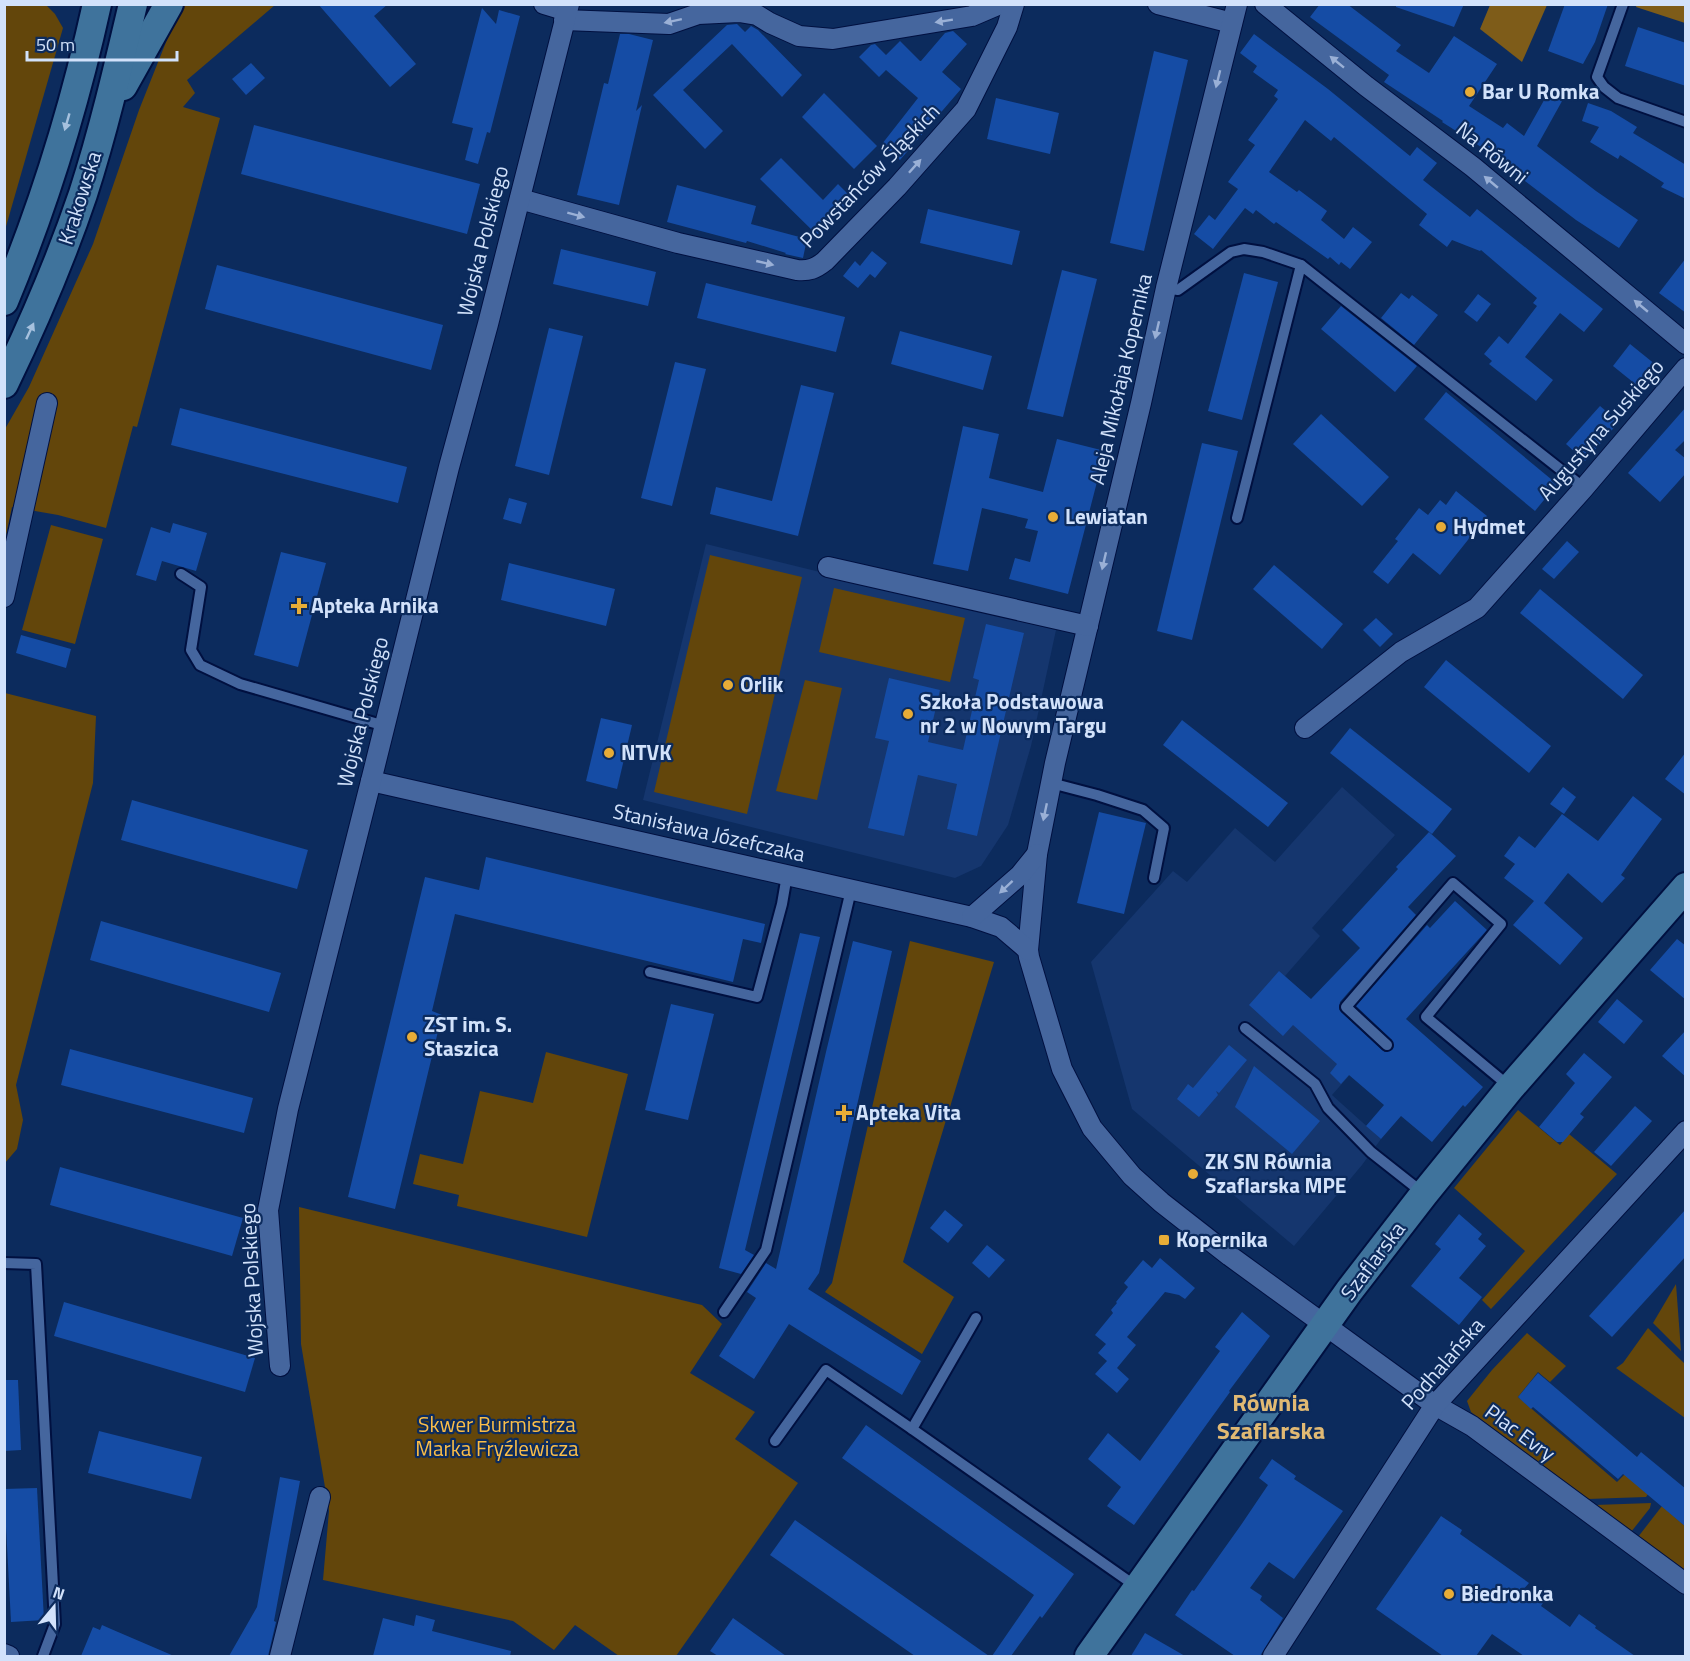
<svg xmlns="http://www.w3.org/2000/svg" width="1690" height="1661" viewBox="0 0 1690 1661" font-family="'Titillium Web',sans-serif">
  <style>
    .built { fill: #15366e }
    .green { fill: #63460b }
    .forest { fill: #7e5c19 }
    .building { fill: #154ca5 }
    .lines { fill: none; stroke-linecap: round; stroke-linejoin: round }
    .lane-casing { stroke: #001040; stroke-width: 14 }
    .street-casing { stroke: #001040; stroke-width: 22 }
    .secondary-casing { stroke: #001040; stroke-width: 32 }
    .lane { stroke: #45669e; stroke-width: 10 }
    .street { stroke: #45669e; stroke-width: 20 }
    .secondary { stroke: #3f739c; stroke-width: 28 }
    .oneway { fill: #9ab0d6 }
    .oneway2 { fill: #a6c1de }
    .poi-dot { fill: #e7ac37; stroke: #0c2b5d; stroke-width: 2 }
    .labels { text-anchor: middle; stroke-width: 4.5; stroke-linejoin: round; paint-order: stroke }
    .poi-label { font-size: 21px; font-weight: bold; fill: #d2e2fb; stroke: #0c2b5d; text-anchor: start }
    .street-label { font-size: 21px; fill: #d2e2fb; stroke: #0c2b5d }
    .park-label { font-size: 21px; fill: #fabd48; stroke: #0c2b5d }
    .quarter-label { font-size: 24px; font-weight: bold; fill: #e1b973; stroke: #0c2b5d }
  </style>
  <rect width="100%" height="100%" fill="#0c2b5d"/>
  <g class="built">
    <path d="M706,544L1056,630L1031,746L1008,825L981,866L955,878L643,800Z"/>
    <path d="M1342,787L1395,835L1312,928L1320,936L1285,976L1370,1052L1332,1095L1381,1139L1362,1165L1294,1246L1132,1109L1091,962L1173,871L1187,882L1235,828L1275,862Z"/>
  </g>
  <g class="green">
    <path d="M5,4L46,5L55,14L63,28L5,230Z"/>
    <path d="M184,5H275L187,80L195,93L183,107L220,118L137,427L133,426L106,528L58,515L12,507L5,540V429L29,387L93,244L139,110L172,27Z"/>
    <path d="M51,525L103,539L75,644L22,630Z"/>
    <path d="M710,555L802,577L747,814L654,792Z"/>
    <path d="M834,588L965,618L950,682L819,652Z"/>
    <path d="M805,680L842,688L817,800L776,791Z"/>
    <path d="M5,693L96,716L93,783L16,1085L23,1120L17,1149L5,1163Z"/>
    <path d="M910,941L994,962L903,1262L954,1297L922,1354L825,1292L832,1283Z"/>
    <path d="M546,1052L628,1074L587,1237L457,1206L459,1195L413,1184L420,1154L463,1164L480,1091L533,1103Z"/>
    <path d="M1518,1110L1560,1145L1569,1134L1617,1174L1491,1309L1482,1300L1525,1251L1454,1188Z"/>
    <path d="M299,1207L702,1305L722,1324L690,1373L755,1412L735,1439L798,1483L676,1656H619L575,1625L554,1650L513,1621L323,1580L329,1511L301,1344Z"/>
    <path d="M1676,1284L1681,1351L1653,1323Z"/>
    <path d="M1648,1328L1685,1364V1418L1616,1368L1623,1363Z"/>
    <path d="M1527,1333L1566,1366L1550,1382L1538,1372L1518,1397L1617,1482L1625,1474L1648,1494L1646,1497L1588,1499L1471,1412L1467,1401L1492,1370Z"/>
    <path d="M1651,1503L1650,1508L1631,1532L1595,1505Z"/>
    <path d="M1662,1506L1685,1526V1572L1638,1537Z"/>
  </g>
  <g class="forest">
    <path d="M1637,4L1685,5V23L1636,7Z"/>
    <path d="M1490,5H1547L1522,62L1480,29Z"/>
  </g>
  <g class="building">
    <path d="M318,4H388L374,16L416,64L390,87Z"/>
    <path d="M1320,4H1347L1401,45L1396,51L1429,73L1454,36L1497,64L1469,106L1503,128L1507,123L1524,136L1552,86L1566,94L1537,146L1596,191L1638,220L1619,248L1576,220L1465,135L1464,136L1442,122L1443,121L1384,82L1389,75L1310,17Z"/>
    <path d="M1396,4H1464L1454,27L1396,7Z"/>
    <path d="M1565,4H1608L1595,42L1583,64L1548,51Z"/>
    <path d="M482,8L496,24L499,10L520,16L490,133L487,132L478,164L465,160L473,128L452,123Z"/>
    <path d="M737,24L745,32L751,26L758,30L802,75L782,97L732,44L683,90L723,131L705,149L653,95L727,25Z"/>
    <path d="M1638,27L1686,43V86L1625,66Z"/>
    <path d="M953,31L967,44L942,72L961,89L900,160L882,144L918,98L886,70L879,77L859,57L871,45L875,44L886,55L900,41L920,61H921L945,33Z"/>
    <path d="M620,34H629L653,40L636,111L642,105L619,205L577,195L604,83L608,84Z"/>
    <path d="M1254,34L1328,89L1410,156L1417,147L1437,163L1423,180L1470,217L1477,209L1603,309L1584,332L1560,313L1525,357L1553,380L1536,401L1489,364L1492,361L1484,354L1499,336L1508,344L1537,306L1533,303L1537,298L1481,250L1480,251L1452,240L1447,247L1419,225L1427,214L1334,137L1331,141L1305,120L1269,172L1297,192L1299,190L1327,211L1321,220L1344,239L1353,227L1372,242L1350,269L1341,262L1339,265L1330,257L1328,259L1276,222L1274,224L1256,210L1253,214L1245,208L1213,249L1194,234L1209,215L1215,220L1238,189L1228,182L1255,145L1248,140L1278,99L1274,96L1278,90L1253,72L1257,66L1240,53Z"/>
    <path d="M1154,51L1188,60L1144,251L1110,243Z"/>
    <path d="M251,63L265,78L246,95L232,79Z"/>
    <path d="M824,93L877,146L854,169L802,117Z"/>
    <path d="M996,98L1059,113L1050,154L987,139Z"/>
    <path d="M1588,103L1611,111L1637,127L1633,133L1686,165V199L1661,187L1664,183L1620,155L1618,159L1590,142L1599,127L1582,121Z"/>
    <path d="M254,125L480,184L467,234L241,174Z"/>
    <path d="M781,158L823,200L838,184L853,199L817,235L760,179Z"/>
    <path d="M677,185L756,206L751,224L807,239L803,258L785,254L786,253L747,241L746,243L667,222Z"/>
    <path d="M928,209L1020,231L1012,265L920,243Z"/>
    <path d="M561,249L656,272L648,306L553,284Z"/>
    <path d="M872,251L887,263L875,278L870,274L858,288L843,276L855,261L860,266Z"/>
    <path d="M1686,258V313L1659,293Z"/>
    <path d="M217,265L443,325L431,370L205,309Z"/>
    <path d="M1062,270L1097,279L1063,417L1027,409Z"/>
    <path d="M1244,273L1278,282L1242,420L1208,411Z"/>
    <path d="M706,283L845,317L836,352L697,318Z"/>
    <path d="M1401,293L1409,299L1412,295L1438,315L1414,345L1381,318Z"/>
    <path d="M1478,294L1491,304L1477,322L1464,312Z"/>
    <path d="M1341,306L1417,366L1395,392L1321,329Z"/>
    <path d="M549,328L583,336L549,475L515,466Z"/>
    <path d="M900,331L992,356L983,390L891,364Z"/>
    <path d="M1630,344L1656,365L1639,387L1613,366Z"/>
    <path d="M675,362L706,369L672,506L641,498Z"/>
    <path d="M801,385L834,393L798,536L710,514L716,487L772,501Z"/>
    <path d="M1446,392L1557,484L1535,511L1424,419Z"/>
    <path d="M1600,406L1619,422L1585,461L1566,444Z"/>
    <path d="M1686,407V439L1675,450L1686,459V473L1660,502L1628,473Z"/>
    <path d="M180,408L407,467L398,503L171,445Z"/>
    <path d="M1321,414L1389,477L1362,506L1293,444Z"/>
    <path d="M963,426L999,434L989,478L1043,492L1057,439L1105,451L1068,594L1009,579L1015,558L1030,562L1038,531L1025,528L1028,519L982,508L968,571L933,564Z"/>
    <path d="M1202,443L1238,451L1192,640L1157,631Z"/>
    <path d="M1456,491L1487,516L1440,575L1413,553L1388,584L1373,572L1398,541L1395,539L1419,508L1428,515L1440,500L1446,505Z"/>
    <path d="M509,498L527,503L521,524L503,519Z"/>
    <path d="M173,523L207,533L196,571L162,561L156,581L136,575L151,527L170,533Z"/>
    <path d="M1567,541L1579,552L1554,579L1542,569Z"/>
    <path d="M281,552L326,563L298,667L254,655Z"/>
    <path d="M509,563L615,589L606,626L501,600Z"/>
    <path d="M1274,565L1343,624L1322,649L1253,589Z"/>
    <path d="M1540,589L1643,675L1623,699L1520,613Z"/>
    <path d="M1376,618L1393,634L1380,647L1363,630Z"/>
    <path d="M986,624L1024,633L977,836L947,829L957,784L918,775L904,836L868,828L889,741L875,738L889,678L940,690L928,742L963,750L979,680L973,678Z"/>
    <path d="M21,635L71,649L66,668L16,653Z"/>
    <path d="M1446,660L1551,746L1529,773L1424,687Z"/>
    <path d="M601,718L632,725L617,789L586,781Z"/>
    <path d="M1182,720L1288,803L1268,827L1163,745Z"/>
    <path d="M1350,728L1452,809L1432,834L1330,753Z"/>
    <path d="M1686,752V795L1665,779Z"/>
    <path d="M1563,787L1576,797L1564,814L1550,804Z"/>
    <path d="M1633,796L1662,819L1621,875L1625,878L1602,903L1568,873L1544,903L1583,938L1560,965L1513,925L1534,901L1504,878L1515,864L1504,856L1519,836L1535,848L1562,814L1598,841Z"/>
    <path d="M132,800L308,850L297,889L121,840Z"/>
    <path d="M1099,812L1146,823L1124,914L1077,903Z"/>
    <path d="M1429,832L1456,856L1408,907L1416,915L1340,1002L1339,1009L1341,1012L1382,1050L1386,1052L1392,1050L1394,1046L1392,1040L1356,1006L1427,925L1430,928L1455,901L1487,930L1406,1019L1483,1087L1465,1107L1463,1105L1432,1142L1401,1116L1381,1139L1366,1126L1384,1105L1349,1075L1341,1084L1330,1073L1337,1064L1293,1025L1283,1036L1249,1005L1279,971L1311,999L1360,948L1342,930L1398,869L1396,867Z"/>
    <path d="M486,857L765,924L761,943L743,939L733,982L455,914L432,1011L442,1015L395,1209L348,1197L425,877L479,890Z"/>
    <path d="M101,921L281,973L269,1012L90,960Z"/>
    <path d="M800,933L820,937L745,1250L754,1255L741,1274L719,1268Z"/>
    <path d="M1677,939L1686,946V1000L1650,970Z"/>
    <path d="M853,941L892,951L819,1273L808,1289L921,1361L902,1395L789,1324L754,1379L719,1356L756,1298L747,1292L766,1263L776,1269L826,1052Z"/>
    <path d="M1617,999L1643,1021L1624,1044L1598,1022Z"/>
    <path d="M671,1004L714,1014L688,1120L645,1110Z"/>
    <path d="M1686,1030V1077L1662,1056Z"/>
    <path d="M1229,1045L1247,1060L1219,1093L1216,1091L1218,1095L1199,1117L1177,1099L1188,1084L1193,1088Z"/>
    <path d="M70,1049L253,1098L244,1133L61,1085Z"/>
    <path d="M1584,1053L1612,1077L1580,1114L1584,1117L1563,1142H1557L1539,1127L1575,1083L1566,1074Z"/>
    <path d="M1254,1066L1320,1121L1292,1154L1235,1107Z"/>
    <path d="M1635,1106L1652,1121L1611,1166L1594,1152Z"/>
    <path d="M60,1167L243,1218L232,1256L50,1205Z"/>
    <path d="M1686,1209V1256L1612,1337L1589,1316Z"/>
    <path d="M945,1210L963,1225L948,1243L930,1228Z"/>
    <path d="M1459,1214L1482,1234L1478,1239L1486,1246L1459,1278L1482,1297L1459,1325L1411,1286L1441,1249L1435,1244Z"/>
    <path d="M987,1245L1005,1260L989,1278L972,1263Z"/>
    <path d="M1160,1258L1195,1288L1185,1299L1179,1295L1165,1292L1127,1337L1136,1345L1117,1368L1129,1379L1117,1393L1095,1374L1107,1361L1098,1353L1106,1344L1095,1335L1113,1313L1111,1310L1117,1303L1116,1302L1128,1287L1124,1283L1143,1260L1152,1268Z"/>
    <path d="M64,1302L255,1358L245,1392L54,1336Z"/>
    <path d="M1242,1312L1270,1336L1229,1391L1230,1392L1134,1525L1107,1506L1121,1487L1088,1459L1108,1433L1140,1461L1220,1351L1215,1347Z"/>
    <path d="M1538,1373L1637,1457L1641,1452L1686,1489V1527L1623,1474L1618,1479L1533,1407L1531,1409L1518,1397Z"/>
    <path d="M4,1380H18L21,1450L4,1451Z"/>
    <path d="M866,1425L1074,1574L1042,1618L1040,1616L1011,1656H992L1034,1595L842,1458Z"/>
    <path d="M99,1431L202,1457L191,1499L88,1473Z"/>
    <path d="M1272,1459L1296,1476L1294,1479L1343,1511L1294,1579L1269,1562L1250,1588L1262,1596L1260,1600L1283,1618L1260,1656H1235L1175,1615L1192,1590L1194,1591L1241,1525L1268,1485L1259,1478Z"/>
    <path d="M280,1477L300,1481L274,1621L276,1622L268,1656H229L257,1607Z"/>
    <path d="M37,1488L44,1620L11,1622L4,1489Z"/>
    <path d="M1441,1516L1462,1530L1460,1534L1529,1583L1523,1590L1543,1603L1541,1606L1570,1627L1579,1614L1596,1626L1595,1628L1635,1656H1524L1492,1634L1476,1656H1443L1376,1609Z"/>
    <path d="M795,1520L989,1656H915L770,1555Z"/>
    <path d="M416,1615L435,1620L432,1631L511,1651L510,1656H373L383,1618L414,1626Z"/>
    <path d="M733,1618L786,1656H718L710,1651Z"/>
    <path d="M102,1625L111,1629L174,1656H81L93,1627L100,1630Z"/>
    <path d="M1145,1633L1185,1656H1131Z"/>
  </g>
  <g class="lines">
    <g class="lane-casing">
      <g id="lane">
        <path d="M1623,4L1597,77L1604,87L1618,98L1686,122"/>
        <path d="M1166,288L1178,290L1231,252L1244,249L1263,252L1301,265"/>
        <path d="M1237,518L1301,265L1584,488"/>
        <path d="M181,574L201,587L191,650L200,665L240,684L385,726"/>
        <path d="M1051,783L1097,795L1143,810L1164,828L1154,878"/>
        <path d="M650,972L757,997L782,904L787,875"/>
        <path d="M1245,1028L1315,1084L1328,1108L1371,1152L1423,1193"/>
        <path d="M1387,1045L1346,1007L1453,883L1501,924L1426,1017L1510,1087"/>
        <path d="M4,1263L36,1264L55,1624L43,1656"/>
        <path d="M724,1312L766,1250L851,890"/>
        <path d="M976,1318L912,1429L1137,1587"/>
        <path d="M775,1441L826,1370L912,1429"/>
      </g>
    </g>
    <g class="street-casing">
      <g id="street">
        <path d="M544,4L567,11"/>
        <path d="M1158,4L1232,23"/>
        <path d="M1237,4L1166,288L1141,403L1055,763L1037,854L1028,950L1029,957L1062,1069L1092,1128L1132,1176L1161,1202L1230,1256L1435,1405L1472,1426L1686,1584"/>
        <path d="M1265,4L1366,86L1473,167L1686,344"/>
        <path d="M564,20L669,24L698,14L739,12L757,15L770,23L799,36L833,39L972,16L1000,4"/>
        <path d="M520,199L678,243L797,270C809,271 815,269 825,261L897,187L966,109L1007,27L1014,4"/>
        <path d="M828,567L1088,626"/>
        <path d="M4,597L47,403"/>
        <path d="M1305,728L1401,652L1477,608L1584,488L1686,368"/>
        <path d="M371,781L972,917L1001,927L1028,950"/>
        <path d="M972,917L1020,875L1037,854"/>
        <path d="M280,1366L268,1210L288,1109L371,781L449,467L488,324L569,4"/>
        <path d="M4,1654L9,1656"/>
        <path d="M280,1656L320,1497"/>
        <path d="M1273,1656L1435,1405L1686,1131"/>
      </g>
    </g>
    <g class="secondary-casing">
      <g id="secondary">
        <path d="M123,86L169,4"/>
        <path d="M4,301C45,203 74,108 97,4"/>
        <path d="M4,384C34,322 61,259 83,194C103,132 118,68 133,4"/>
        <path d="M1089,1656L1349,1291L1424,1194L1511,1087L1686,887"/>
      </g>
    </g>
    <use href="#lane" class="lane"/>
    <use href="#street" class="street"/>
    <use href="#secondary" class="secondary"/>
  </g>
  <defs><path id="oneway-solid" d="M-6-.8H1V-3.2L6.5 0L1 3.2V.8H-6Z" transform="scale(1.5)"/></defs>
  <g class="oneway">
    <use href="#oneway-solid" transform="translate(673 21) rotate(168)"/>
    <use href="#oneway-solid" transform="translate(944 21) rotate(171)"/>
    <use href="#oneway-solid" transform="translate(1337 62) rotate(-141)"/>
    <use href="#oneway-solid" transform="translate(1218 79) rotate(104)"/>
    <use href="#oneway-solid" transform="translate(915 166) rotate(-48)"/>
    <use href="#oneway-solid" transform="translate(1491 182) rotate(-140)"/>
    <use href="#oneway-solid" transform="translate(576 215) rotate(15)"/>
    <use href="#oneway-solid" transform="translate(765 263) rotate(13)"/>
    <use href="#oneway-solid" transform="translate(1641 306) rotate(-140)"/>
    <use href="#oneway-solid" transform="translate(1157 330) rotate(103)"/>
    <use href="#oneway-solid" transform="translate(1104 561) rotate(103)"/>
    <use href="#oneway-solid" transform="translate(1045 812) rotate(102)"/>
    <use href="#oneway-solid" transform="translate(1006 887) rotate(137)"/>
  </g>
  <g class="oneway2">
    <use href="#oneway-solid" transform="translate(67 122) rotate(106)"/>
    <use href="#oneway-solid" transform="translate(30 331) rotate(-65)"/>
  </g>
  <g class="poi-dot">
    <circle cx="1470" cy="92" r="6"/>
    <circle cx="1053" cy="517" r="6"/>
    <circle cx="1441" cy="527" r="6"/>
    <path d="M296 597h6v6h6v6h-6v6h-6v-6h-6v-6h6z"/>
    <circle cx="728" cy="685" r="6"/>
    <circle cx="908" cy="714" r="6"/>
    <circle cx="609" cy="753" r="6"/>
    <circle cx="412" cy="1037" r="6"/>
    <path d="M841 1104h6v6h6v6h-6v6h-6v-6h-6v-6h6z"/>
    <circle cx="1193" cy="1174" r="6"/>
    <rect x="1158" y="1234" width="12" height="12" rx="3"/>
    <circle cx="1449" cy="1594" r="6"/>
  </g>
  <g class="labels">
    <g class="poi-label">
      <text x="1482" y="99">Bar U Romka</text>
      <text x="1065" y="524">Lewiatan</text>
      <text x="1453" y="534">Hydmet</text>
      <text x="311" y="613">Apteka Arnika</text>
      <text x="740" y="692">Orlik</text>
      <text x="920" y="709">Szkoła Podstawowa<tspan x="920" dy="24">nr 2 w Nowym Targu</tspan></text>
      <text x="621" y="760">NTVK</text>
      <text x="424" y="1032">ZST im. S.<tspan x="424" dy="24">Staszica</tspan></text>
      <text x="856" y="1120">Apteka Vita</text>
      <text x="1205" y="1169">ZK SN Równia<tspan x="1205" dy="24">Szaflarska MPE</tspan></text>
      <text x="1176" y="1247">Kopernika</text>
      <text x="1461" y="1601">Biedronka</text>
    </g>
    <g class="street-label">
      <text transform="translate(1492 153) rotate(39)" y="7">Na Równi</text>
      <text transform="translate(870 176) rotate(-46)" y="7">Powstańców Śląskich</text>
      <text transform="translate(80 198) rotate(-72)" y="7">Krakowska</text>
      <text transform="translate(483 241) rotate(-76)" y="7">Wojska Polskiego</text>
      <text transform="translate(1121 379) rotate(-77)" y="7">Aleja Mikołaja Kopernika</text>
      <text transform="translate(1601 430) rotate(-49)" y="7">Augustyna Suskiego</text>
      <text transform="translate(363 712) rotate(-76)" y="7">Wojska Polskiego</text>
      <text transform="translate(709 833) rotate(13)" y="7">Stanisława Józefczaka</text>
      <text transform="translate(1373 1261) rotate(-53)" y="7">Szaflarska</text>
      <text transform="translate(252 1280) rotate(-93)" y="7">Wojska Polskiego</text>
      <text transform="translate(1443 1364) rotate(-49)" y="7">Podhalańska</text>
      <text transform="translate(1520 1433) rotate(36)" y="7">Plac Evry</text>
    </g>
    <g class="park-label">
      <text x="497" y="1432">Skwer Burmistrza<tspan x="497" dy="24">Marka Fryźlewicza</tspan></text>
    </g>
    <g class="quarter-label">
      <text x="1271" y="1411">Równia<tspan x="1271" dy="28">Szaflarska</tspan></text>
    </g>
  </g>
  <rect width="1690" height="1661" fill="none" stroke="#d2e2fb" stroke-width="12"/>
  <g transform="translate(54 1607) rotate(19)" stroke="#0c2b5d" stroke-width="4.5" paint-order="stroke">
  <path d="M0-4.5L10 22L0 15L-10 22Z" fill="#d2e2fb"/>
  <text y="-9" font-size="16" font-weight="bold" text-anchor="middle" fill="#d2e2fb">N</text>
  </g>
  <path d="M27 51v9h150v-9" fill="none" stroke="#d2e2fb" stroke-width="3"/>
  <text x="36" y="51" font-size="18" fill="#d2e2fb" stroke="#0c2b5d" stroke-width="4.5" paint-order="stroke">50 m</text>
</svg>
